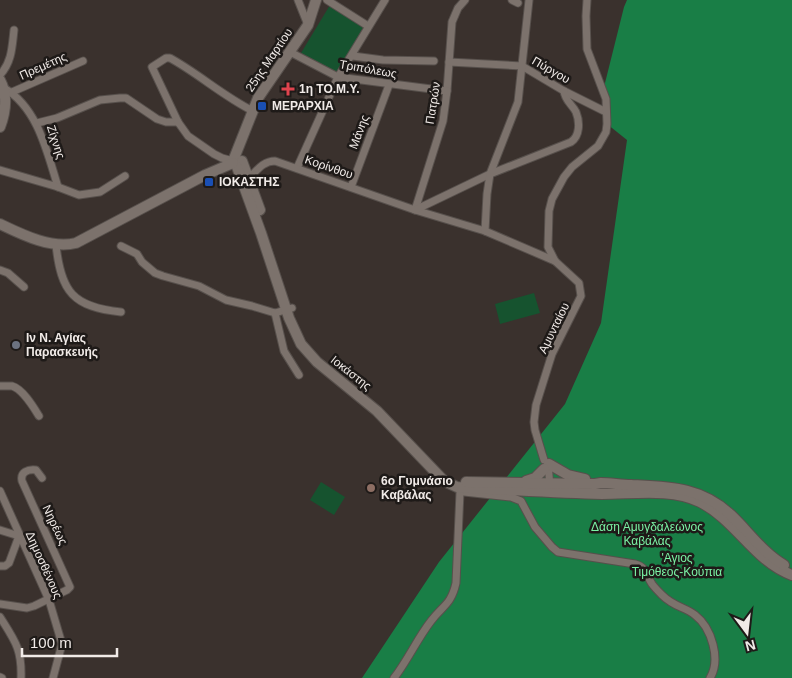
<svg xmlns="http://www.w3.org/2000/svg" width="792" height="678" viewBox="0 0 792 678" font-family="Helvetica,sans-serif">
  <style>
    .green { fill: #16532f }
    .forest { fill: #197e46 }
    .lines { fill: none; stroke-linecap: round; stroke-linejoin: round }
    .street-casing { stroke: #57504c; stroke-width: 9 }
    .secondary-casing { stroke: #57504c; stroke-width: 12 }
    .street { stroke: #7c726c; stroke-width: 7 }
    .secondary { stroke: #7c726c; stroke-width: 10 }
    .health-dot { fill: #e0444e; stroke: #1e1a18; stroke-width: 2 }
    .transit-dot { fill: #1a4fb4; stroke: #1e1a18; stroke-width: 2 }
    .worship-dot { fill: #6b7280; stroke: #1e1a18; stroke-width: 2 }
    .education-dot { fill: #8d6e63; stroke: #1e1a18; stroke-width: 2 }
    .labels { text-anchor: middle; stroke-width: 5; stroke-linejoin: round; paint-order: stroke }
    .street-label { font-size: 12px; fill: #f1ebe8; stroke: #1e1a18 }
    .poi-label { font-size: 12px; font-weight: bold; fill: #f1ebe8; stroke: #1e1a18; text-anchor: start }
    .park-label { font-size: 12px; fill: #7bf3a5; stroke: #1e1a18 }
  </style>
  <rect width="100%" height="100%" fill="#3a312d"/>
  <g class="green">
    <path d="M330,5L364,26L338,73L301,53Z"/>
    <path d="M534,293L540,313L500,324L495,304Z"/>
    <path d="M321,482L345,497L334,515L310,500Z"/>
  </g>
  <path class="forest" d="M627,0H792V678H362L439,562L565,404L601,323L627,140L607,124L603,91L624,7Z"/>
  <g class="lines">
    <g class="street-casing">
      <g id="street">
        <path d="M298,0L308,25"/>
        <path d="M327,0L368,26"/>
        <path d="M465,0L458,8L452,22L447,91L443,121L415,210L485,231"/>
        <path d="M512,0L518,3"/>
        <path d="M290,52L338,77L447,91"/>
        <path d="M353,56L383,60L434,61"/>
        <path d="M449,62L522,66L564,91L606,112"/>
        <path d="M0,75C12,62 12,47 14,30"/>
        <path d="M4,88C38,108 47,152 58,187"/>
        <path d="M12,92L83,61"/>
        <path d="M37,123L57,118L100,100L120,98H126L157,119L166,122H178"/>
        <path d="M233,161L222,158L214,154L188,136L178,122L152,67L166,58H170C199,74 223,96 253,111"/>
        <path d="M297,168L338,77L385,0"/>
        <path d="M0,170L58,187L79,195L100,192L125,176"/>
        <path d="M247,180C256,172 262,161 275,161L415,210L490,174L518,102L529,0"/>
        <path d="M351,187L389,85"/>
        <path d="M56,245C61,292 73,307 121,312"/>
        <path d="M121,246L137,254L142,262L155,273L163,276L199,286L226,300L252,306L275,313L292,308"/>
        <path d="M555,261L485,231L487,194L490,174L571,142C580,136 580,122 576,112C572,104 565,101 564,91"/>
        <path d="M0,270L8,273L24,287"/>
        <path d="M275,313L284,351L299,375"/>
        <path d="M0,386C4,386 9,386 12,386C23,389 34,408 39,416"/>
        <path d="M544,460L535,430L534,422L536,405L552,354L581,296L579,283L555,261L548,247L549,211L552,199L564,177L572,167L598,146L606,132L607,124L606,99L587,49L586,16L587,0"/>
        <path d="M548,463L550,487"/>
        <path d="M0,491L49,600L62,644L53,678"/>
        <path d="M464,492L511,497L521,501L535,527L552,547L558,552L635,564C647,567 646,575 652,584C655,588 659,592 662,595C674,607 685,607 695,615C712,628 721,660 710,678"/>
        <path d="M0,530L19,536L9,563L5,566H0"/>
        <path d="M0,604L27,608L34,606L67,590L70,587L22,481C20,472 28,469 36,470L42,478"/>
        <path d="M0,617C15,641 22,649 21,678"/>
        <path d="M0,677L2,678"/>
        <path d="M394,678C408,660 417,639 431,621C443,605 451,605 456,583L460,492"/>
      </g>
    </g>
    <g class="secondary-casing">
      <g id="secondary">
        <path d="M0,80C8,95 6,111 0,127"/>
        <path d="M233,161L258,98L308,25L316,0"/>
        <path d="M242,161L260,210"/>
        <path d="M237,167L261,233L289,318L301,344L317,362L377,411L444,481L457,487L469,488C514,490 558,493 602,494C634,494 672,488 700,502C736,520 754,561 792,575"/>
        <path d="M0,224C23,235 51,249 76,243L205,175L233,163"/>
        <path d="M549,464L568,475L585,479"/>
        <path d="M526,481L535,478L544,469"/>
        <path d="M466,482L595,484L601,483C611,483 621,485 631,485C670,487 701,487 731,515C748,531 763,553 784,565"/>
      </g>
    </g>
    <use href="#street" class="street"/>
    <use href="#secondary" class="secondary"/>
  </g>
  <path class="health-dot" d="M285.5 81.5h5v5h5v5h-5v5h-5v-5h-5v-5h5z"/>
  <g class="transit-dot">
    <rect x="257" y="101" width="10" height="10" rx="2.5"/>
    <rect x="204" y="177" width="10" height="10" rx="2.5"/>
  </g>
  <circle class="worship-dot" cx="16" cy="345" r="5"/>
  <circle class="education-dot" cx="371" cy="488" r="5"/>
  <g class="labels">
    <g class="street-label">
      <text transform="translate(269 60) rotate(-56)" y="4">25ης Μαρτίου</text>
      <text transform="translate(43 66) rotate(-24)" y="4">Πρεμέτης</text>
      <text transform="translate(368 69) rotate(10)" y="4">Τριπόλεως</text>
      <text transform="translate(551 70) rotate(30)" y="4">Πύργου</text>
      <text transform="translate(433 103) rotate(-81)" y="4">Πατρών</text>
      <text transform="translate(359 132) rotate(-69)" y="4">Μάνης</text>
      <text transform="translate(56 142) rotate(72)" y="4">Ζίχνης</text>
      <text transform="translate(329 167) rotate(19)" y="4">Κορίνθου</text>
      <text transform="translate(554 328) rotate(-64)" y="4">Αμυνταίου</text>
      <text transform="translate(351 373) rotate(38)" y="4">Ιοκάστης</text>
      <text transform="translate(55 525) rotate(65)" y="4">Νηρέως</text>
      <text transform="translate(44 565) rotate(66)" y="4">Δημοσθένους</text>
    </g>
    <g class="poi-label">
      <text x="299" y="93">1η ΤΟ.Μ.Υ.</text>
      <text x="272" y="110">ΜΕΡΑΡΧΙΑ</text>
      <text x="219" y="186">ΙΟΚΑΣΤΗΣ</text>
      <text x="26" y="342">Ιν Ν. Αγίας<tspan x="26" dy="14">Παρασκευής</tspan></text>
      <text x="381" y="485">6ο Γυμνάσιο<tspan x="381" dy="14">Καβάλας</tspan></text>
    </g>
    <g class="park-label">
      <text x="647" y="531">Δάση Αμυγδαλεώνος<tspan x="647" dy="14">Καβάλας</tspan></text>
      <text x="677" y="562">'Αγιος<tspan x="677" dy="14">Τιμόθεος-Κούπια</tspan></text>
    </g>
  </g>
  <g transform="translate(747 633) rotate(165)" stroke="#1e1a18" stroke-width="4" paint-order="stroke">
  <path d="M0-4L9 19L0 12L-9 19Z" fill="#f1ebe8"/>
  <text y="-8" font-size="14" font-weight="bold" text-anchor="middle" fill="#f1ebe8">N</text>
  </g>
  <path d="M22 648v8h95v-8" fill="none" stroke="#f1ebe8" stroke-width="2.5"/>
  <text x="30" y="648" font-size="15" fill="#f1ebe8" stroke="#1e1a18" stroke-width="4" paint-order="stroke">100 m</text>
</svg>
